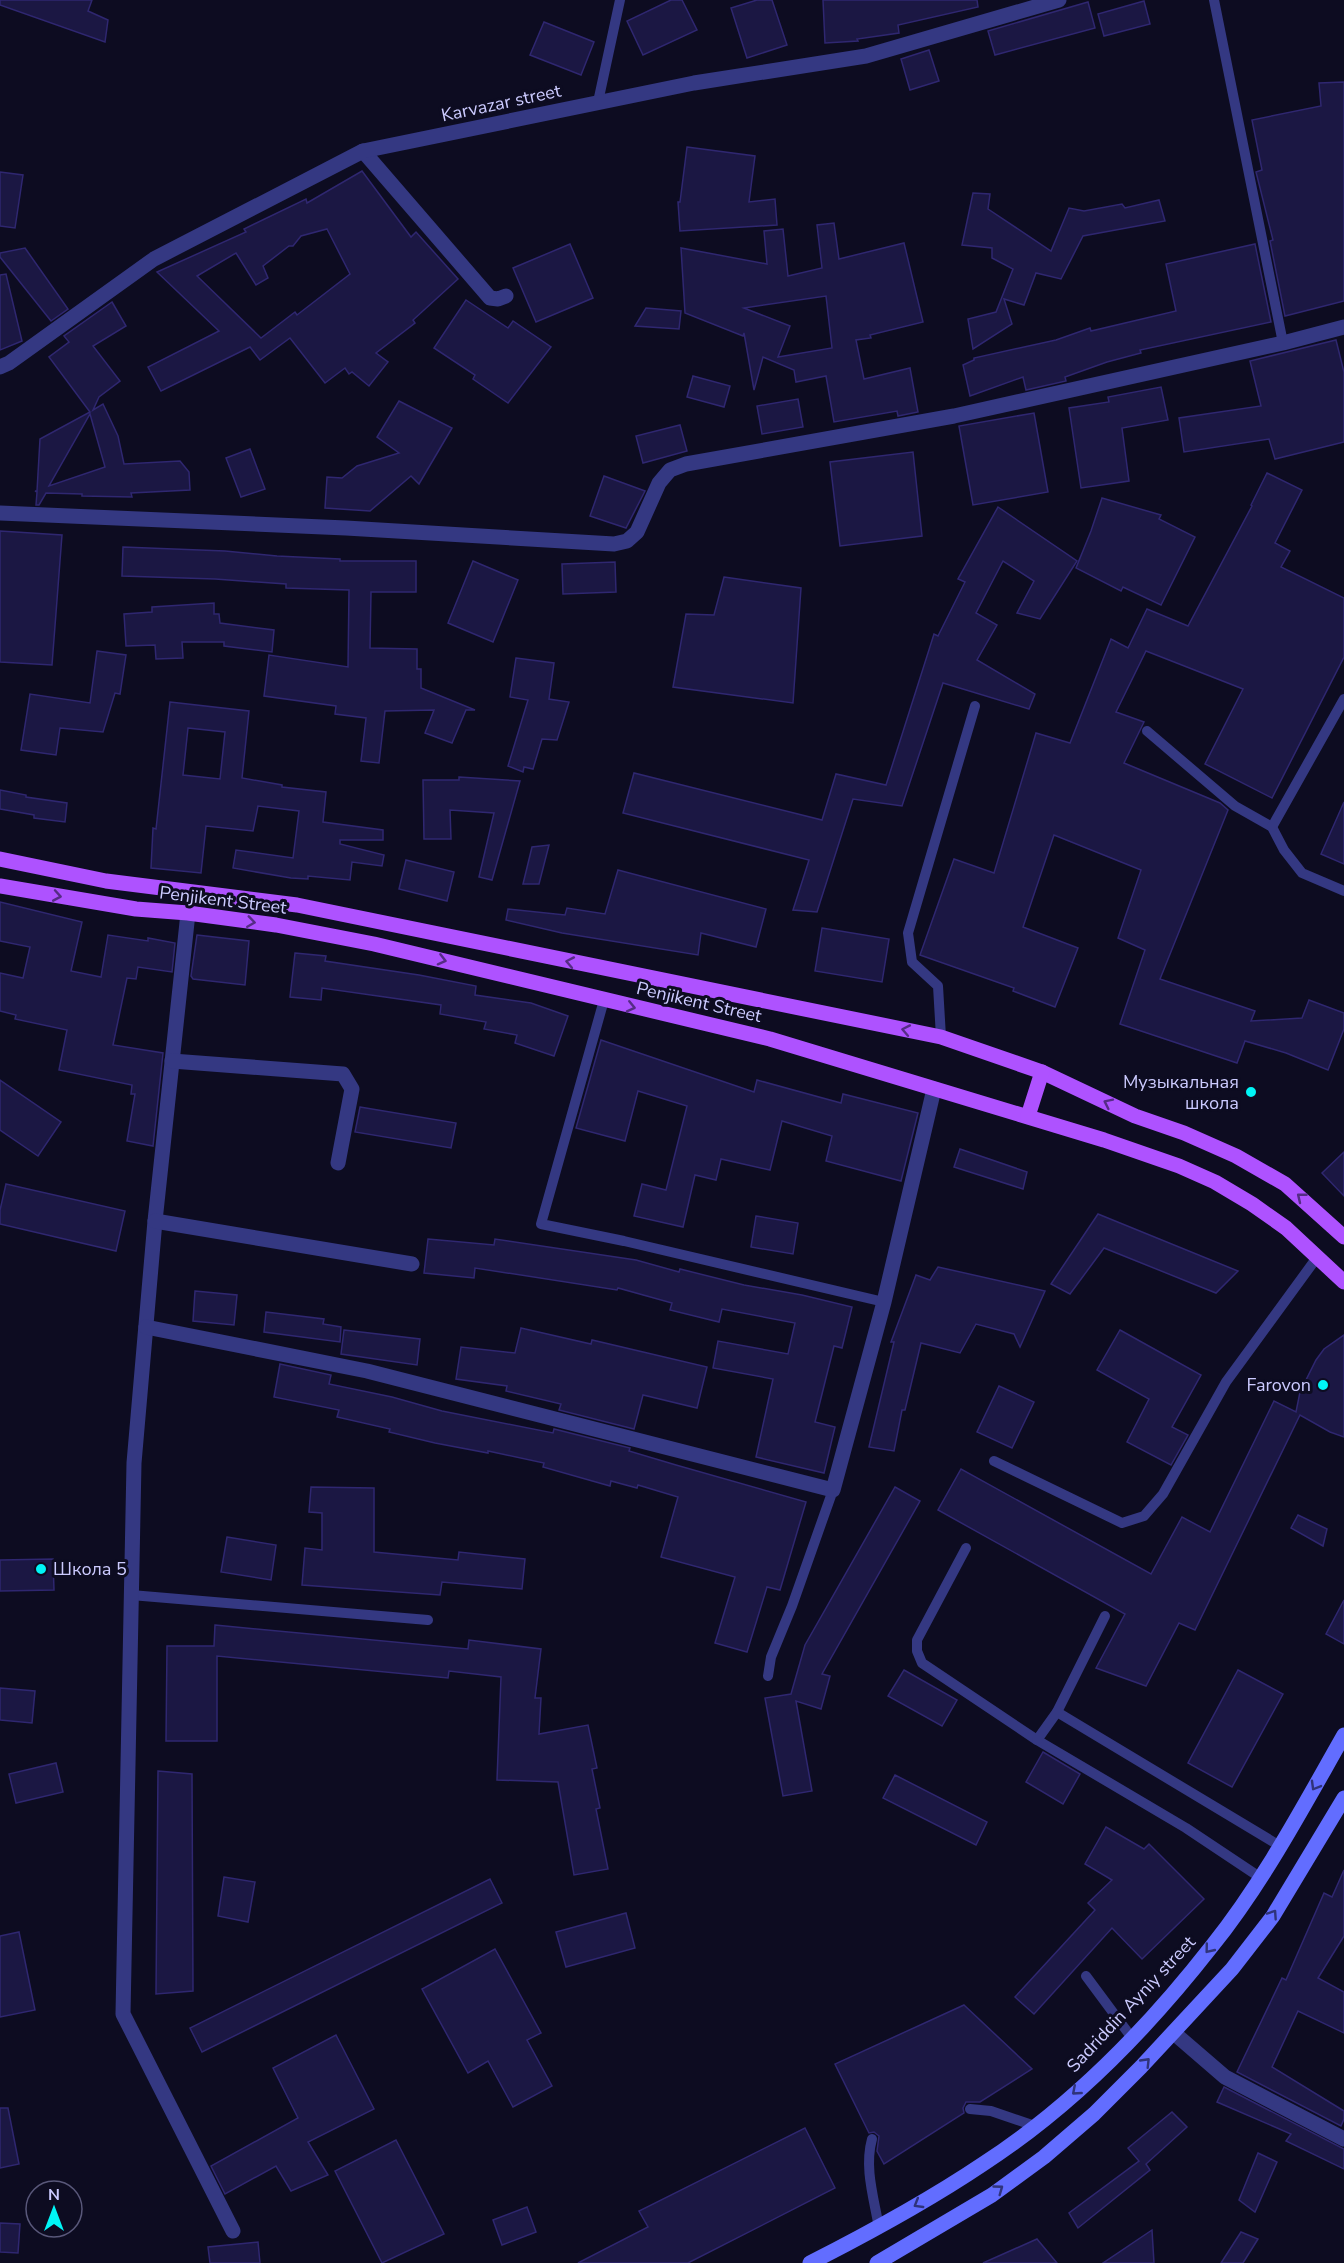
<svg xmlns="http://www.w3.org/2000/svg" width="1344" height="2263" viewBox="0 0 1344 2263" font-family="'Nunito Sans',sans-serif">
  <style>
    .building { fill: #1b1743; stroke: #2f2770; stroke-width: 1.5; fill-rule: evenodd }
    .lines { fill: none; stroke-linecap: round; stroke-linejoin: round }
    .lane { stroke: #343882; stroke-width: 10 }
    .street { stroke: #343882; stroke-width: 15 }
    .secondary { stroke: #626dff; stroke-width: 15 }
    .primary { stroke: #ae52ff; stroke-width: 15 }
    .oneway { stroke: #552c85 }
    .oneway2 { stroke: #2f337a }
    .poi-dot { fill: #00f5f6; stroke: #0d0c21; stroke-width: 2 }
    .labels { text-anchor: middle; stroke-width: 6; stroke-linejoin: round; paint-order: stroke }
    .street-label { font-size: 18px; fill: #cccbff; stroke: #0d0c21 }
    .poi-label { font-size: 18px; fill: #cccbff; stroke: #0d0c21; text-anchor: end }
  </style>
  <rect width="100%" height="100%" fill="#0d0c21"/>
  <g class="building">
    <path d="M0,0H92L88,11L108,20L105,42L0,5Z"/>
    <path d="M671,0H682L697,30L643,55L627,21Z"/>
    <path d="M757,0H772L787,45L747,58L731,8Z"/>
    <path d="M823,0H977L978,7L898,25L899,33L857,39L858,41L825,43Z"/>
    <path d="M1144,1L1150,24L1104,36L1098,14Z"/>
    <path d="M1088,2L1095,28L995,55L988,31Z"/>
    <path d="M544,22L594,42L581,75L530,55Z"/>
    <path d="M929,50L939,81L910,90L901,59Z"/>
    <path d="M1344,82V301L1285,316L1270,241L1273,240L1256,172L1262,170L1252,120L1321,106L1319,83Z"/>
    <path d="M687,147L755,156L749,202L775,199L777,225L680,231L678,202H680Z"/>
    <path d="M362,171L411,237L416,232L458,279L413,320L415,323L376,353L388,362L369,386L352,372L349,374L345,368L325,383L290,338L260,360L250,347L161,391L148,367L219,331L157,272L246,232L244,229L306,199L307,203ZM327,229L350,274L297,315L295,312L261,338L197,276L236,253L256,285L268,278L263,266L289,246H293L301,236Z"/>
    <path d="M0,172L23,175L15,228L0,226Z"/>
    <path d="M973,193L990,194L988,209L1051,251L1069,208L1084,211L1122,204L1125,208L1159,200L1165,221L1083,236L1061,279L1036,273L1024,305L1004,299L1012,324L973,349L968,319L996,312L1013,269L992,258V248L962,245Z"/>
    <path d="M834,223L839,259L904,243L923,322L870,335L871,338L856,340L864,379L910,368L918,412L898,416L897,411L834,422L826,376L796,382L794,370L763,357L754,390L744,333L743,336L685,313L681,248L767,264L764,231L783,229L788,276L822,268L817,225ZM826,296L832,348L778,357L790,326L744,308Z"/>
    <path d="M570,244L593,298L536,322L513,268Z"/>
    <path d="M1255,244L1271,322L1140,350L1141,353L1107,362L1065,377L1066,381L1026,390L1023,377L970,396L963,365L974,360V358L1056,340L1090,328L1091,331L1176,311L1166,264Z"/>
    <path d="M25,248L68,309L51,321L0,257V253Z"/>
    <path d="M6,274L22,341L0,350V275Z"/>
    <path d="M466,300L508,328L513,321L551,347L508,403L473,379L475,375L434,348Z"/>
    <path d="M112,302L126,326L93,346L120,381L99,397L93,410L103,404L118,436L124,464L180,461L189,472L190,490L131,493L132,497L82,496V494L46,493L39,505H36L37,492L35,491H37L40,439L90,412L49,357L69,342L64,336ZM90,414L105,467L49,486Z"/>
    <path d="M646,308L681,311L679,329L635,326Z"/>
    <path d="M1336,340L1344,372V442L1275,459L1269,439L1184,452L1179,418L1261,406L1250,361Z"/>
    <path d="M693,376L730,386L724,407L687,397Z"/>
    <path d="M1161,387L1168,420L1122,428L1129,481L1081,488L1069,408L1109,402L1108,397Z"/>
    <path d="M798,399L803,427L762,434L757,406Z"/>
    <path d="M399,401L452,428L419,484L411,476L370,511L325,508L327,477L342,478L357,466L399,453L377,437Z"/>
    <path d="M1034,413L1048,492L973,505L959,426Z"/>
    <path d="M680,425L687,451L643,463L636,436Z"/>
    <path d="M250,449L265,489L241,497L226,458Z"/>
    <path d="M913,452L922,536L840,546L830,462Z"/>
    <path d="M1267,473L1302,490L1275,543L1290,551L1281,567L1344,598V657L1272,798L1205,764L1243,689L1146,651L1116,712L1144,722L1124,763L1220,803L1228,810L1160,979L1255,1011L1251,1021L1302,1018L1309,1000L1344,1013V1029L1328,1070L1286,1053L1245,1041L1237,1063L1120,1024L1145,950L1118,938L1141,870L1054,835L1023,927L1078,948L1055,1007L1013,991L1014,988L920,955L954,859L994,873L1036,733L1070,743L1111,639L1128,648L1147,609L1188,626L1252,506L1251,505Z"/>
    <path d="M604,476L645,491L626,528L590,516Z"/>
    <path d="M1102,498L1161,515L1159,519L1195,537L1161,605L1123,587L1121,591L1076,568L1091,531Z"/>
    <path d="M998,507L1077,561L1040,619L1017,613L1034,581L1003,561L976,613L997,625L977,660L1035,694L1029,709L943,683L902,806L853,799L817,912L793,910L809,860L623,813L634,773L822,820L836,774L886,785L934,634L938,636L965,582L958,579Z"/>
    <path d="M0,531L62,535L52,665L0,662Z"/>
    <path d="M123,547L225,551L277,556L340,559V561H416V592H371L370,648L417,649V669H421V688L475,710H466L452,743L425,733L434,710L385,711L379,763L361,761L366,718L335,714L336,706L264,696L269,655L348,667L349,590L286,588V584L215,579L122,576Z"/>
    <path d="M473,561L518,580L493,642L448,623Z"/>
    <path d="M615,562L616,592L563,594L562,564Z"/>
    <path d="M724,577L801,588L793,703L673,687L686,614L714,615Z"/>
    <path d="M214,603V614H219L220,623L274,630L272,652L224,646V642H182L183,658L156,659L155,645L126,646L124,614L152,612V607Z"/>
    <path d="M97,651L126,655L120,694L115,693L103,732L60,728L56,755L21,750L30,694L90,703Z"/>
    <path d="M516,658L554,663L549,699L569,702L557,740L542,739L533,769L524,767L523,772L508,766L528,700L510,697Z"/>
    <path d="M170,702L249,711L242,778L282,785V787L326,792L323,822L383,830V840H340V844L384,855L382,866L352,862L350,880L308,876V879L291,878L233,868L236,850L293,858L299,811L258,806L253,831L206,826L201,873L151,868L153,828L156,829ZM188,728L225,732L220,779L183,775Z"/>
    <path d="M459,777L520,781L492,880L479,877L494,813L450,810L451,839H424L423,780H459Z"/>
    <path d="M0,790L26,795V797L67,803L65,822L34,818V815L0,809Z"/>
    <path d="M1344,802V864L1321,854Z"/>
    <path d="M549,845L539,884H523L532,847Z"/>
    <path d="M406,860L454,872L447,901L399,889Z"/>
    <path d="M618,870L766,909L756,947L701,933L698,955L562,933L506,920L508,909L565,915L567,908L605,914Z"/>
    <path d="M0,902L82,922L71,971L101,977L108,935L148,941V938L175,943L172,972L138,967L136,979L127,978L113,1045L163,1053L153,1146L127,1141L135,1094H131L132,1085L59,1070L67,1030L15,1019L16,1015L0,1011V973L23,978L30,947L0,941Z"/>
    <path d="M822,928L889,939L882,982L815,971Z"/>
    <path d="M197,935L249,941L245,985L193,979L191,976Z"/>
    <path d="M295,953L326,956L325,961L419,975L476,986L475,995L531,1003L568,1016L554,1056L515,1043L517,1035L484,1029L486,1022L440,1014L441,1005L322,988L321,1000L290,997Z"/>
    <path d="M601,1040L754,1092L757,1080L841,1103L843,1094L918,1113L901,1181L826,1161L832,1136L782,1121L770,1170L721,1159L716,1180L695,1175L683,1227L634,1216L642,1184L666,1190L687,1106L638,1091L625,1141L576,1128Z"/>
    <path d="M0,1080L61,1122L38,1156L0,1130Z"/>
    <path d="M360,1107L456,1123L451,1148L355,1132Z"/>
    <path d="M960,1149L1027,1172L1023,1189L954,1167Z"/>
    <path d="M1344,1152V1196L1322,1173Z"/>
    <path d="M6,1184L125,1211L116,1251L0,1224V1210Z"/>
    <path d="M1098,1214L1238,1271L1216,1293L1104,1248L1070,1294L1051,1284Z"/>
    <path d="M756,1216L798,1223L793,1254L751,1247Z"/>
    <path d="M428,1239L494,1245L495,1239L636,1260L679,1272L680,1269L744,1285L802,1295L852,1307L842,1348L834,1346L815,1422L835,1427L824,1473L756,1457L773,1379L713,1368L718,1341L788,1354L795,1323L722,1309L719,1322L670,1310L672,1303L618,1288L617,1290L475,1268L474,1278L424,1273Z"/>
    <path d="M938,1267L1045,1291L1020,1347L1014,1334L976,1324L960,1353L921,1343L905,1410H902L894,1451L869,1447L894,1342H891L916,1275L930,1280Z"/>
    <path d="M195,1291L237,1295L234,1325L193,1321Z"/>
    <path d="M266,1312L324,1319L323,1324L341,1327L340,1342L264,1332Z"/>
    <path d="M521,1328L591,1344L592,1340L707,1367L697,1408L643,1395L634,1429L559,1410L561,1404L506,1391L507,1386L456,1379L461,1347L515,1353Z"/>
    <path d="M344,1330L420,1339L417,1365L341,1354Z"/>
    <path d="M1120,1330L1201,1375L1172,1427L1188,1435L1171,1465L1127,1442L1149,1399L1097,1370Z"/>
    <path d="M1344,1335V1437L1330,1432L1300,1415L1195,1630L1179,1623L1146,1686L1096,1668L1125,1614L938,1510L961,1469L1151,1574L1182,1517L1210,1532L1274,1401L1296,1412L1300,1392L1316,1360L1324,1349Z"/>
    <path d="M280,1364L331,1375L329,1384L392,1397L442,1411L553,1433L554,1429L630,1448L629,1451L676,1465L806,1502L780,1590L767,1587L747,1652L715,1643L735,1577L661,1557L678,1497L638,1485L637,1488L611,1481L610,1486L543,1467L544,1463L488,1451V1453L435,1443L389,1432L390,1429L337,1417L339,1410L274,1397Z"/>
    <path d="M999,1386L1034,1402L1012,1448L977,1432Z"/>
    <path d="M311,1487L374,1488V1552L458,1560L459,1552L525,1559L522,1589L442,1582L440,1595L302,1585L305,1548L322,1550V1513L309,1512Z"/>
    <path d="M895,1487L920,1501L822,1674L830,1676L821,1709L796,1701L812,1791L783,1796L765,1698L791,1694L805,1645Z"/>
    <path d="M1298,1515L1327,1529L1323,1546L1291,1528Z"/>
    <path d="M227,1537L276,1545L271,1580L221,1572Z"/>
    <path d="M53,1559L54,1590L0,1591V1560Z"/>
    <path d="M1344,1600V1644L1326,1634Z"/>
    <path d="M215,1625L468,1649L469,1640L541,1649L535,1698H541L539,1734L588,1725L597,1768L592,1769L600,1808L596,1809L608,1869L574,1875L558,1782L497,1780L501,1677L449,1671L448,1678L217,1656V1741H166L167,1646H214Z"/>
    <path d="M904,1670L957,1700L942,1726L888,1696Z"/>
    <path d="M1238,1670L1283,1694L1232,1787L1188,1763Z"/>
    <path d="M0,1688L35,1691L32,1723L0,1720Z"/>
    <path d="M1043,1752L1080,1774L1063,1804L1026,1782Z"/>
    <path d="M56,1763L63,1792L16,1803L9,1774Z"/>
    <path d="M158,1771L192,1774L193,1991L156,1994Z"/>
    <path d="M895,1775L987,1822L976,1845L883,1798Z"/>
    <path d="M1106,1827L1144,1849L1149,1844L1204,1899L1142,1959L1112,1928L1034,2014L1015,1997L1095,1910L1088,1903L1112,1880L1085,1864Z"/>
    <path d="M1344,1870V1936L1318,1978L1344,1992V2033L1298,2011L1272,2067L1344,2111V2119L1341,2126L1237,2072L1282,1978L1286,1980L1324,1893L1332,1897Z"/>
    <path d="M224,1877L255,1882L248,1922L218,1916Z"/>
    <path d="M490,1879L502,1903L202,2052L190,2028Z"/>
    <path d="M626,1913L635,1948L566,1967L556,1932Z"/>
    <path d="M19,1932L35,2010L0,2017V1936Z"/>
    <path d="M495,1949L541,2033L527,2040L552,2086L513,2107L488,2061L468,2073L422,1989Z"/>
    <path d="M964,2005L1032,2069L980,2102H966L963,2108L964,2113L884,2164L877,2151L879,2136L874,2132L869,2133L835,2064Z"/>
    <path d="M336,2035L374,2109L308,2142L328,2175L291,2191L276,2166L225,2194L211,2166L298,2118L273,2068Z"/>
    <path d="M1224,2087L1344,2149V2169L1286,2141L1291,2134L1217,2102Z"/>
    <path d="M0,2108H8L19,2164L0,2168Z"/>
    <path d="M1172,2112L1187,2127L1146,2164L1150,2170L1078,2228L1069,2213L1139,2161L1128,2148Z"/>
    <path d="M805,2128L835,2188L688,2263H578L648,2227L639,2211Z"/>
    <path d="M396,2140L444,2234L382,2263L335,2171Z"/>
    <path d="M1258,2153L1277,2162L1255,2212L1239,2200Z"/>
    <path d="M527,2207L536,2232L502,2245L493,2220Z"/>
    <path d="M0,2223L20,2224L18,2253L0,2252Z"/>
    <path d="M1152,2230L1154,2263H1103Z"/>
    <path d="M1241,2232L1258,2239L1243,2263H1221Z"/>
    <path d="M1037,2239L1057,2263H983Z"/>
    <path d="M258,2242L260,2263H210L208,2247Z"/>
  </g>
  <g class="lines">
    <g class="lane">
      <path d="M1214,0L1283,343"/>
      <path d="M598,102L620,0"/>
      <path d="M1147,731L1235,806L1272,827L1284,850L1302,873L1344,891"/>
      <path d="M1272,827L1344,699"/>
      <path d="M604,1000L541,1224L624,1241L884,1302"/>
      <path d="M941,1037L938,986L912,962L908,933L975,706"/>
      <path d="M994,1461L1122,1523L1144,1516L1163,1494L1226,1382L1318,1256"/>
      <path d="M966,1548L917,1640V1651L922,1663L1037,1740L1186,1828L1261,1878"/>
      <path d="M131,1595L428,1620"/>
      <path d="M768,1676L771,1657L792,1606L833,1490"/>
      <path d="M1057,1712L1280,1846"/>
      <path d="M1037,1740L1057,1712L1105,1616"/>
      <path d="M1086,1976L1132,2038"/>
      <path d="M970,2109L991,2111L1035,2126"/>
      <path d="M872,2139C864,2168 874,2198 879,2228"/>
    </g>
    <g class="street">
      <path d="M363,151L490,298L498,299L506,296"/>
      <path d="M0,367L9,363L154,259L363,151L694,83L866,56L1059,0"/>
      <path d="M0,513L346,528L614,544L627,541L637,532L659,483L670,470L686,464L954,416L1283,343L1344,327"/>
      <path d="M188,913L155,1221L134,1463L123,2014L233,2231"/>
      <path d="M172,1061L343,1074L352,1089L338,1163"/>
      <path d="M155,1221L412,1264"/>
      <path d="M146,1327L367,1371L833,1490L884,1302L934,1089"/>
      <path d="M1174,2033L1225,2077L1344,2139"/>
    </g>
    <g class="secondary">
      <path d="M810,2263C869,2233 928,2201 983,2164C1071,2107 1148,2028 1212,1946C1264,1881 1303,1807 1344,1735"/>
      <path d="M877,2263L992,2195L1044,2157L1094,2114L1141,2067L1232,1969L1273,1916L1344,1798"/>
    </g>
    <g class="primary">
      <path d="M0,859L106,881L297,905L941,1037L1042,1072L1135,1116L1184,1133L1236,1156L1285,1184L1344,1237"/>
      <path d="M0,886L136,909L188,913L276,925L374,944L770,1039L1104,1140L1179,1166L1215,1182L1252,1204L1286,1228L1344,1282"/>
      <path d="M1028,1116L1042,1072"/>
    </g>
  </g>
  <defs><path id="oneway-chevron" d="M-2-3.5L2.5 0L-2 3.5" fill="none" stroke-width="1.6" stroke-linecap="round" stroke-linejoin="round" transform="scale(1.5)"/></defs>
  <g class="oneway">
    <use href="#oneway-chevron" transform="translate(57 896) rotate(10)"/>
    <use href="#oneway-chevron" transform="translate(251 922) rotate(8)"/>
    <use href="#oneway-chevron" transform="translate(442 960) rotate(14)"/>
    <use href="#oneway-chevron" transform="translate(570 962) rotate(-169)"/>
    <use href="#oneway-chevron" transform="translate(631 1007) rotate(13)"/>
    <use href="#oneway-chevron" transform="translate(906 1030) rotate(-169)"/>
    <use href="#oneway-chevron" transform="translate(1108 1103) rotate(-154)"/>
    <use href="#oneway-chevron" transform="translate(1301 1197) rotate(-141)"/>
  </g>
  <g class="oneway2">
    <use href="#oneway-chevron" transform="translate(1315 1786) rotate(120)"/>
    <use href="#oneway-chevron" transform="translate(1273 1914) rotate(-56)"/>
    <use href="#oneway-chevron" transform="translate(1209 1949) rotate(129)"/>
    <use href="#oneway-chevron" transform="translate(1146 2062) rotate(-46)"/>
    <use href="#oneway-chevron" transform="translate(1076 2091) rotate(139)"/>
    <use href="#oneway-chevron" transform="translate(999 2189) rotate(-36)"/>
    <use href="#oneway-chevron" transform="translate(918 2204) rotate(149)"/>
  </g>
  <g class="poi-dot">
    <circle cx="1251" cy="1092" r="6"/>
    <circle cx="1323" cy="1385" r="6"/>
    <circle cx="41" cy="1569" r="6"/>
  </g>
  <g class="labels">
    <g class="street-label">
      <text transform="translate(501 103) rotate(-12)" y="6">Karvazar street</text>
      <text transform="translate(223 900) rotate(7)" y="6">Penjikent Street</text>
      <text transform="translate(699 1002) rotate(13)" y="6">Penjikent Street</text>
      <text transform="translate(1131 2004) rotate(-47)" y="6">Sadriddin Ayniy street</text>
    </g>
    <g class="poi-label">
      <text x="1239" y="1088">Музыкальная<tspan x="1239" dy="21">школа</tspan></text>
      <text x="1311" y="1391">Farovon</text>
      <text x="53" y="1575" text-anchor="start">Школа 5</text>
    </g>
  </g>
  <g transform="translate(54 2209)"><circle r="28" fill="#0d0c21" stroke="#59587a" stroke-width="1.5"/>
  <path d="M0-4.5L10 22L0 15L-10 22Z" fill="#00f5f6"/>
  <text y="-9" font-size="16" font-weight="bold" text-anchor="middle" fill="#cccbff">N</text>
  </g>
</svg>
